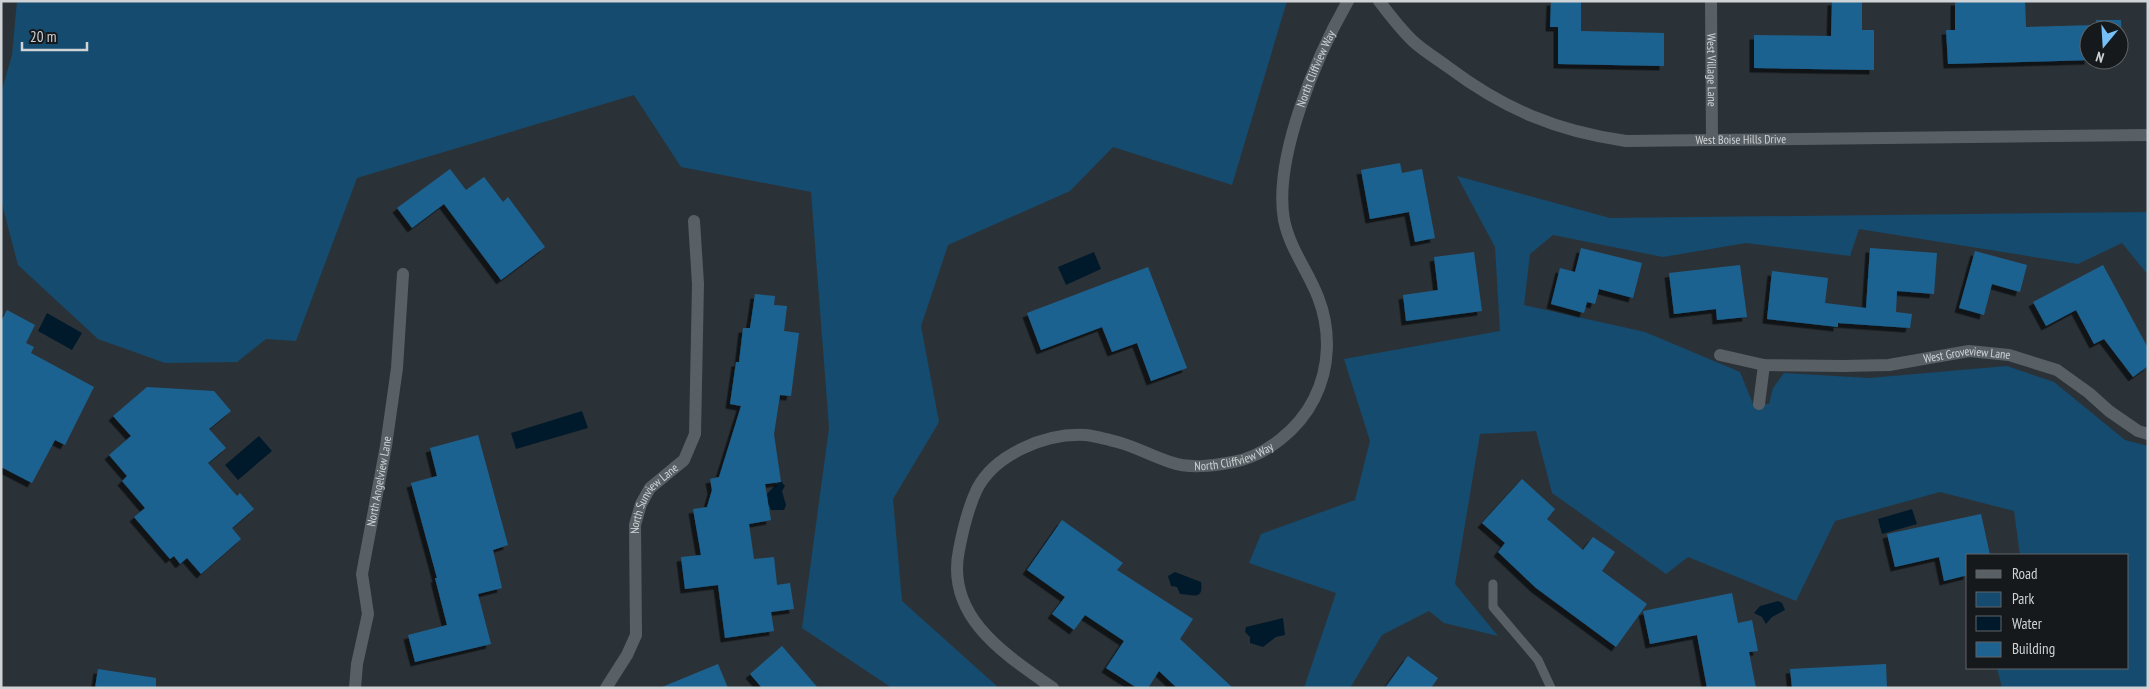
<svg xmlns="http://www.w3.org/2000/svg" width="2149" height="689" viewBox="0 0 2149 689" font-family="'PT Sans Narrow',sans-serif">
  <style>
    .green { fill: #154b6f }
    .water { fill: #001a2c }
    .building { fill: #1e6290; filter: url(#shadow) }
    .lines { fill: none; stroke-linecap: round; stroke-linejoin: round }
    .service { stroke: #596065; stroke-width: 9 }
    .minor { stroke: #596065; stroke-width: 12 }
    .labels { text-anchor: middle; stroke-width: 4; stroke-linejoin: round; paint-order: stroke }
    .street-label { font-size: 12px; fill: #cfd3d6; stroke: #16191b }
  </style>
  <defs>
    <filter id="shadow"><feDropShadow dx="-4.5" dy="4.5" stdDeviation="0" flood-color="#0009"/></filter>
  </defs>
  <rect width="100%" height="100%" fill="#2b3237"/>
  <g class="green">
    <path d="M17,1H1287L1232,185L1113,147L1070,191L948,245L921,326L939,422L893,499L902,601L999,688H892L802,628L829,428L811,192L681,167L634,95L357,178L296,341L266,339L237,362L165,363L98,339L18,265L1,200V93L12,55Z"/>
    <path d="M1457,176L1610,218L2148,212V275L2122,243L2078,264L1859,229L1850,256L1746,243L1663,257L1553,235L1530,254L1524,305L1645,332L1740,372L1753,404H1769L1773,388L1784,373L1869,378L2007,366L2054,382L2125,440L2148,446V687L2002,688L1997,668H2128V555H2020L2014,511L1940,492L1835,521L1796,601L1688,557L1666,574L1552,493L1536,431L1480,434L1455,584L1498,636L1444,623L1429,611L1382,635L1350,688H1304L1336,593L1249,563L1261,534L1355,500L1370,441L1344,359L1500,331L1495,247Z"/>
  </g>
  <g class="water">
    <path d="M1094,252L1101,269L1066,285L1058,267Z"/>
    <path d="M47,313L82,333L72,350L38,331Z"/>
    <path d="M582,411L588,428L516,449L511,433Z"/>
    <path d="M259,436L272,451L238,480L225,465Z"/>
    <path d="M780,480L785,486L782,491L786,505L784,510H771L769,505L766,506L765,501L768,500L767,494Z"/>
    <path d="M1912,509L1917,524L1882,534L1878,519Z"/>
    <path d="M1175,572L1201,582C1204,602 1191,594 1180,594L1177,587L1171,586L1168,576Z"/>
    <path d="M1778,601L1782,603L1785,610L1772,617L1766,624L1762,617L1754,613L1760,606Z"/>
    <path d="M1283,618L1285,635L1276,637L1263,647L1250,643V637L1245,632L1246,627Z"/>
  </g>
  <g class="building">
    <path d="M1551,1H1581V31L1664,33V66L1558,64V27H1550Z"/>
    <path d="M1832,1H1862V30H1874V70L1754,68V35L1831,36Z"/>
    <path d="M1955,1H2025L2026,27L2097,25L2096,20H2121L2123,59H2119V30H2089V60H2094L1948,64L1946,30H1955Z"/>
    <path d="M1400,163L1402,173L1422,169L1435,238L1415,242L1409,212L1370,219L1361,170Z"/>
    <path d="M450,169L466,190L484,177L503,202L508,197L545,247L501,280L444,204L412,228L397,208Z"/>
    <path d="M1581,248L1642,263L1633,298L1599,289L1595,304L1587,302L1584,313L1551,304L1560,268L1575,272Z"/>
    <path d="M1870,248L1937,253L1934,294L1897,291L1896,312L1912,314L1910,328L1838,323V327L1767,319L1772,271L1828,278L1825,303L1866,308Z"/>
    <path d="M1975,251L2027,265L2020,292L1992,284L1984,315L1959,308Z"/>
    <path d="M1474,252L1482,311L1406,321L1403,295L1438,290L1434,257Z"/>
    <path d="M1740,265L1747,317L1717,320L1716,309L1674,314L1669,273Z"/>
    <path d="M2103,265L2148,348V366L2133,377L2104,339L2094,344L2076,310L2046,326L2033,302Z"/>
    <path d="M1148,267L1187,368L1151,381L1137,343L1112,352L1102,327L1041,350L1027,313Z"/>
    <path d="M755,294L775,296L774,305L787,306L784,331L799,333L791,396L780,395L774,434L781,482L765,484L771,520L749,524L754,559L774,557L777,585L790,583L794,609L771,612L774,631L725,638L718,585L685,589L681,557L701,555L693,509L707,507L712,490L710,479L719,477L741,406L730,404L736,362H739L743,328H750Z"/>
    <path d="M7,310L35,325L26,343L34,347L31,353L94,387L65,445L55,440L32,483L1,467V321Z"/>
    <path d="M147,387L214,391L231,411L209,429L226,448L208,463L237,496L240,493L254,509L232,528L241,539L201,574L187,558L180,564L174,556L170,559L134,517L145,508L122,481L127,476L109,455L131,436L113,416Z"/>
    <path d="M478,435L508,545L493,550L502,588L478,594L491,644L415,662L408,635L447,625L435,578H437L411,483L437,476L430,448Z"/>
    <path d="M1522,479L1555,509L1547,519L1583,550L1593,537L1615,552L1602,571L1647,604L1616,647L1536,588L1498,552L1505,543L1482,523Z"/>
    <path d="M1981,514L1990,555H1968V575L1944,581L1939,557L1895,567L1887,534Z"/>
    <path d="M1062,520L1123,563L1117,570L1193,619L1180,639L1233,688H1177L1159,671L1148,688H1137L1106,668L1124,641L1085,615L1074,630L1052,614L1065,597L1027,570Z"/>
    <path d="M1732,593L1738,623L1752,620L1758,651L1749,652L1756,688H1707L1697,635L1650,644L1643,611Z"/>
    <path d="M782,646L818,688H762L750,674Z"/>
    <path d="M1408,656L1438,678L1431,688H1385Z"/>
    <path d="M718,664L728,688H662V687Z"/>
    <path d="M1886,664L1887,688H1792L1790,669Z"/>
    <path d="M98,669L156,678V688H95Z"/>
  </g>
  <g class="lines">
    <path class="service" d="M1493,584V607L1538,660L1551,688"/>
    <g class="minor">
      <path id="s1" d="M1379,1C1390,15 1401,30 1414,42C1424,51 1437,59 1448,67C1504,109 1556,131 1626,141L2148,135"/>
      <path id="s2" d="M1711,1L1712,139"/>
      <path id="s3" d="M1720,355L1764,365L1843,366L1889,365L1969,351L2009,355L2057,370L2089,393L2109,411L2138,431L2148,434"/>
      <path d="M1759,404L1764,365"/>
      <path id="s4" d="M355,688L357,664L368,614L362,574L386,446L397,368L403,274"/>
      <path id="s5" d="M606,688L627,655L636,635L635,525L641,504L650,488L684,460L695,434L698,284L694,221"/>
      <path id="s6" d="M1053,688C1006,655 945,617 959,550C963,529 968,508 977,489C995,454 1046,433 1085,435C1096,436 1110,440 1121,443C1138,448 1154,457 1170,462C1190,469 1212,466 1233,462C1266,456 1299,429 1314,399C1330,368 1331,330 1318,297C1308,271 1290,249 1284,220C1273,158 1317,55 1348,1"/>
    </g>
  </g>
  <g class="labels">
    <g class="street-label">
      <text dy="4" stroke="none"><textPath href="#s6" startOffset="974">North Cliffview Way</textPath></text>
      <text dy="4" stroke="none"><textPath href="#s2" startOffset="69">West Village Lane</textPath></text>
      <text dy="4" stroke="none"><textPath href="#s1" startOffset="406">West Boise Hills Drive</textPath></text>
      <text dy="4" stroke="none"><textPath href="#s3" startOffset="249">West Groveview Lane</textPath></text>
      <text dy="4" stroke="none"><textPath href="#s6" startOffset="524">North Cliffview Way</textPath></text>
      <text dy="4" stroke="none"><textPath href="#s4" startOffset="210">North Angelview Lane</textPath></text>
      <text dy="4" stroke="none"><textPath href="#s5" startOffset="204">North Sunview Lane</textPath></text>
    </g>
  </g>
  <rect width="2149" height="689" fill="none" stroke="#cfd3d6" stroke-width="5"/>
  <rect x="1966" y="554" width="162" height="115" fill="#16191b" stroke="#606366"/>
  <rect x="1976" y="570" width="25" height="8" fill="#596065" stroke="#606366"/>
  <text x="2012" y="579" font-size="15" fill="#cfd3d6">Road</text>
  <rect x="1976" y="592" width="25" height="15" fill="#154b6f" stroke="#606366"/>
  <text x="2012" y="604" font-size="15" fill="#cfd3d6">Park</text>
  <rect x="1976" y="616" width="25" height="15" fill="#001a2c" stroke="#606366"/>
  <text x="2012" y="629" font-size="15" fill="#cfd3d6">Water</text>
  <rect x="1976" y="642" width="25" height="15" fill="#1e6290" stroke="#606366"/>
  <text x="2012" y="654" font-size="15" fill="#cfd3d6">Building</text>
  <g transform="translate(2104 45) rotate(198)"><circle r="24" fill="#16191b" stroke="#606366"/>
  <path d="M0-4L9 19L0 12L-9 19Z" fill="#77c0f7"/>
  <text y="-8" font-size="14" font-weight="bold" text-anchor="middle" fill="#cfd3d6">N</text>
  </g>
  <path d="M22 42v8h65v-8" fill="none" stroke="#cfd3d6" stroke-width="2.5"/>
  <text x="30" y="42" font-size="15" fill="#cfd3d6" stroke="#16191b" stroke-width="4" paint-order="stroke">20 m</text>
</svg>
